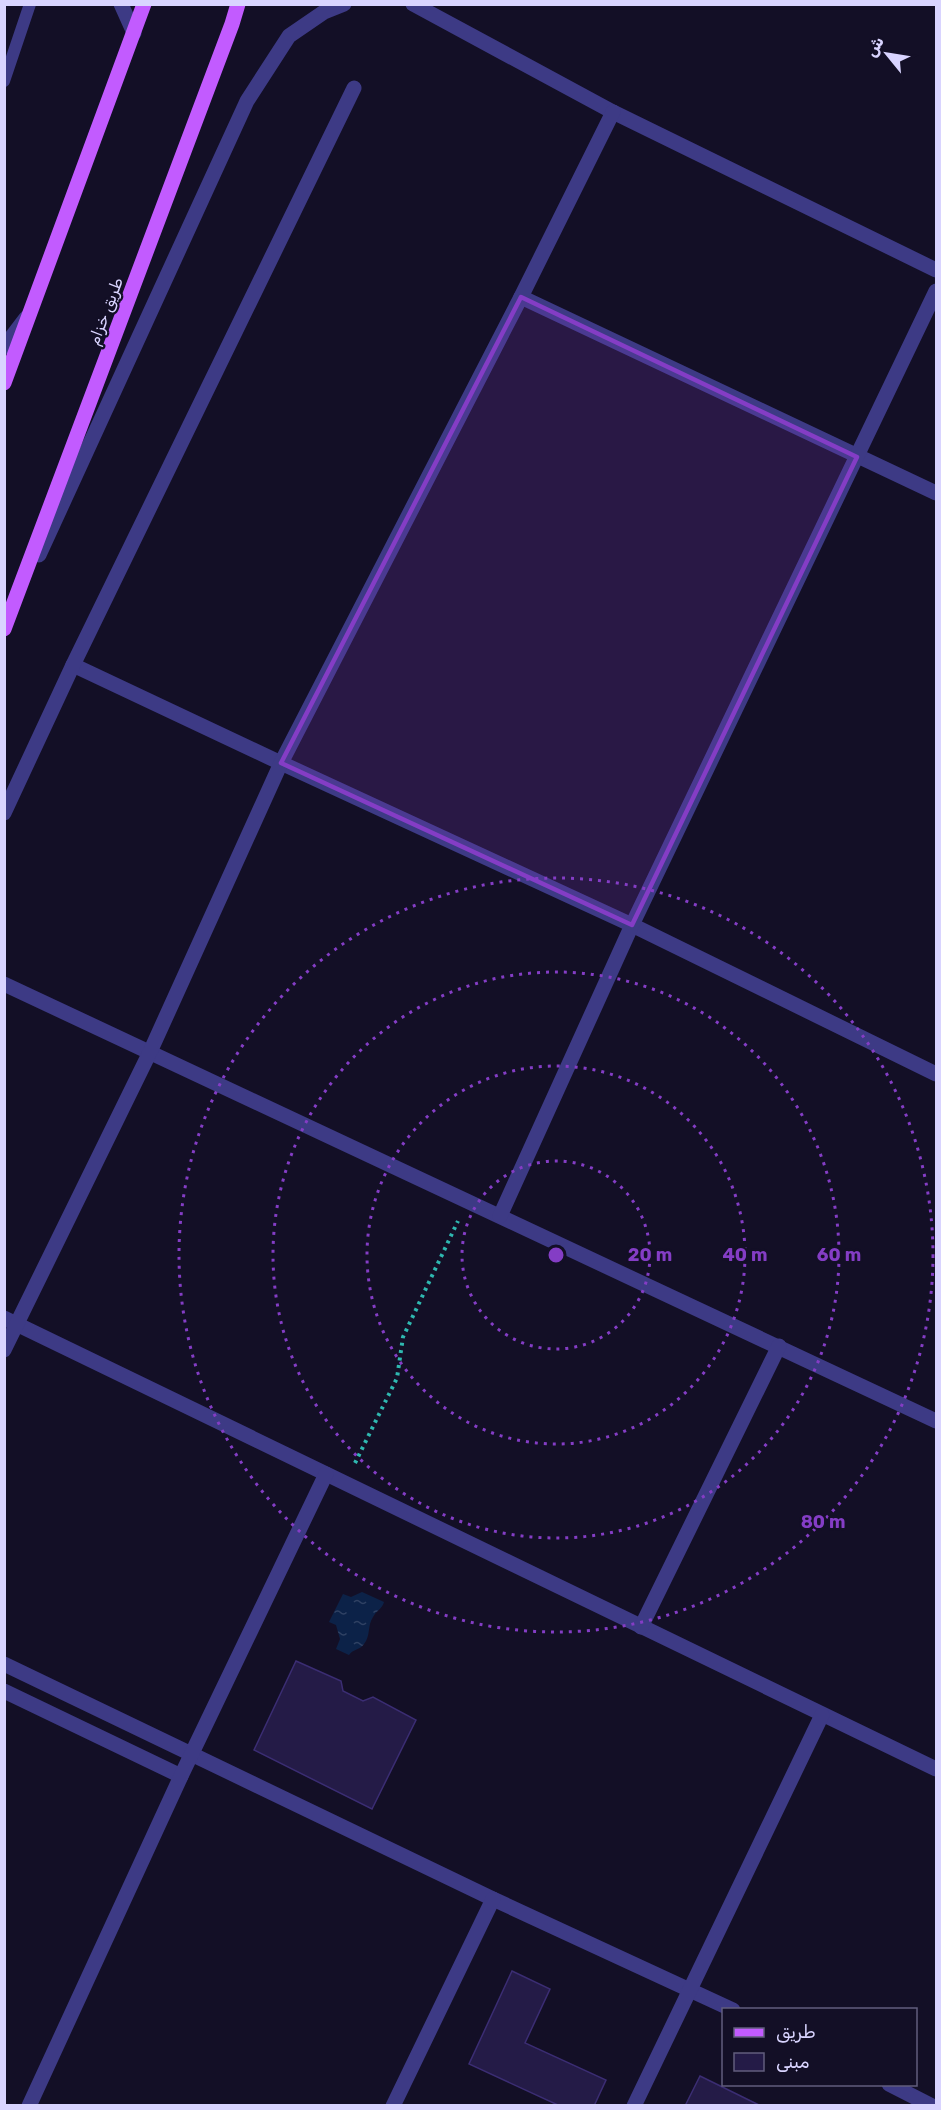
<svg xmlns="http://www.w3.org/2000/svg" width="941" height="2110" viewBox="0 0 941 2110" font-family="Rubik,'Noto Naskh Arabic',sans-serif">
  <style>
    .water { fill: url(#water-ripples) }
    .building { fill: #241b47; stroke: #3b2d73; stroke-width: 1.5 }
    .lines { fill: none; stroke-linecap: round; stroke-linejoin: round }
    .path { stroke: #2fb8b0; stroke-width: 4; stroke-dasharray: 3 4.5; stroke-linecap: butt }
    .lane { stroke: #3d3a85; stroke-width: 12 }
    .street { stroke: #3d3a85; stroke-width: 15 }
    .primary { stroke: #c25bff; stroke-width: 15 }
    .marked { fill: #843dc5; fill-opacity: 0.2; stroke: #843dc5; stroke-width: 4.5; stroke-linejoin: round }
    .ring { fill: none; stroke: #843dc5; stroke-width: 3; stroke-dasharray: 3 6 }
    .labels { text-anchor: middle; stroke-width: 4.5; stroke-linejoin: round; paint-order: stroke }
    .street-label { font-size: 16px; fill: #d9d4ff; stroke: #130f26 }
    .centre { fill: #843dc5; stroke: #130f26; stroke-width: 3 }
    .ring-label { font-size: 18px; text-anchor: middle; font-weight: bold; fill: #843dc5; stroke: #130f26; stroke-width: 4.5; stroke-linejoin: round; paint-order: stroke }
  </style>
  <defs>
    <pattern id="water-ripples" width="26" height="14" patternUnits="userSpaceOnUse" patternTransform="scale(1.5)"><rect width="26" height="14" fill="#0c2248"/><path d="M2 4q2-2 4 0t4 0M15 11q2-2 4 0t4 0" fill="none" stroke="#2f4163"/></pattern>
  </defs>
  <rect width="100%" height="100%" fill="#130f26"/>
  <path class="water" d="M362,1592L384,1602C382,1609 376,1611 373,1617C367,1626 371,1635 364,1644C360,1650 353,1649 349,1655L336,1649L340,1639L336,1625L329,1622L343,1594L351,1597Z"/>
  <g class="building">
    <path d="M296,1661L341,1681L343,1691L363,1701L373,1697L416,1720L372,1809L254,1750Z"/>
    <path d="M512,1971L550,1989L525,2043L606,2080L594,2106H560L469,2064Z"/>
    <path d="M700,2076L761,2106H685Z"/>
  </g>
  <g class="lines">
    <path class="path" d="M355,1463L397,1378L403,1337L458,1221"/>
    <path class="lane" d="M4,81L30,4"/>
    <g class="street">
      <path d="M121,4L134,33"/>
      <path d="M413,4L613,112L936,270"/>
      <path d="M521,297L936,493"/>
      <path d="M4,347L26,318"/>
      <path d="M39,555L247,101L289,36L324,12L344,4"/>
      <path d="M73,665L281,763L632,925L936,1074"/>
      <path d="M4,813L73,665L354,88"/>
      <path d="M4,984L936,1421"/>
      <path d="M500,1216L632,925L936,291"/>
      <path d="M4,1318L936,1769"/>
      <path d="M4,1350L150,1052L281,763L521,297L613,112"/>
      <path d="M641,1627L779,1346"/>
      <path d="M4,1664L493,1899L733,2010"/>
      <path d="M4,1691L181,1776"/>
      <path d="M889,2084L932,2106"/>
      <path d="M29,2106L181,1776L326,1474"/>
      <path d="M393,2106L493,1899"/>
      <path d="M634,2106L822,1715"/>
    </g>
    <g class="primary">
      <path d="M4,383L144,4"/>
      <path d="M4,629L232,24L238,4"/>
    </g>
  </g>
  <path class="marked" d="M521,297L857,457L632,925L281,763Z"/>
  <g class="ring">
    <circle cx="556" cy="1255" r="94"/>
    <circle cx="556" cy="1255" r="189"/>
    <circle cx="556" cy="1255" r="283"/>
    <circle cx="556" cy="1255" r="377"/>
  </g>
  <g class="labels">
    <g class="street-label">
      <text transform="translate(105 311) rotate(-69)" y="6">طريق خزام</text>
    </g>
  </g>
  <circle cx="556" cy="1255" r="9" class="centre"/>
  <g class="ring-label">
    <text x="650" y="1261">20 m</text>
    <text x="745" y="1261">40 m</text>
    <text x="839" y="1261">60 m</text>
    <text x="823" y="1528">80 m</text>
  </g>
  <rect width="941" height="2110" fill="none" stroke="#d9d4ff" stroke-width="12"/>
  <rect x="722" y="2008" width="195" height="78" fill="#130f26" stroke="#625e7d" stroke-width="1.5"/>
  <rect x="734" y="2028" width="30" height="9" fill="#c25bff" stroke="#625e7d" stroke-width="1.5"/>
  <text x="776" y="2038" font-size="18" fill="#d9d4ff">طريق</text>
  <rect x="734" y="2053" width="30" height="18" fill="#241b47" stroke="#625e7d" stroke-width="1.5"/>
  <text x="776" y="2068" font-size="18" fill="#d9d4ff">مبنى</text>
  <g transform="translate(887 54) rotate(300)" stroke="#130f26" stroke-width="4.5" paint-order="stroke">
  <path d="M0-4.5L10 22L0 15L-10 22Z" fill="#d9d4ff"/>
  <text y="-9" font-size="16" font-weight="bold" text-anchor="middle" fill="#d9d4ff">ش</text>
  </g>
</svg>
